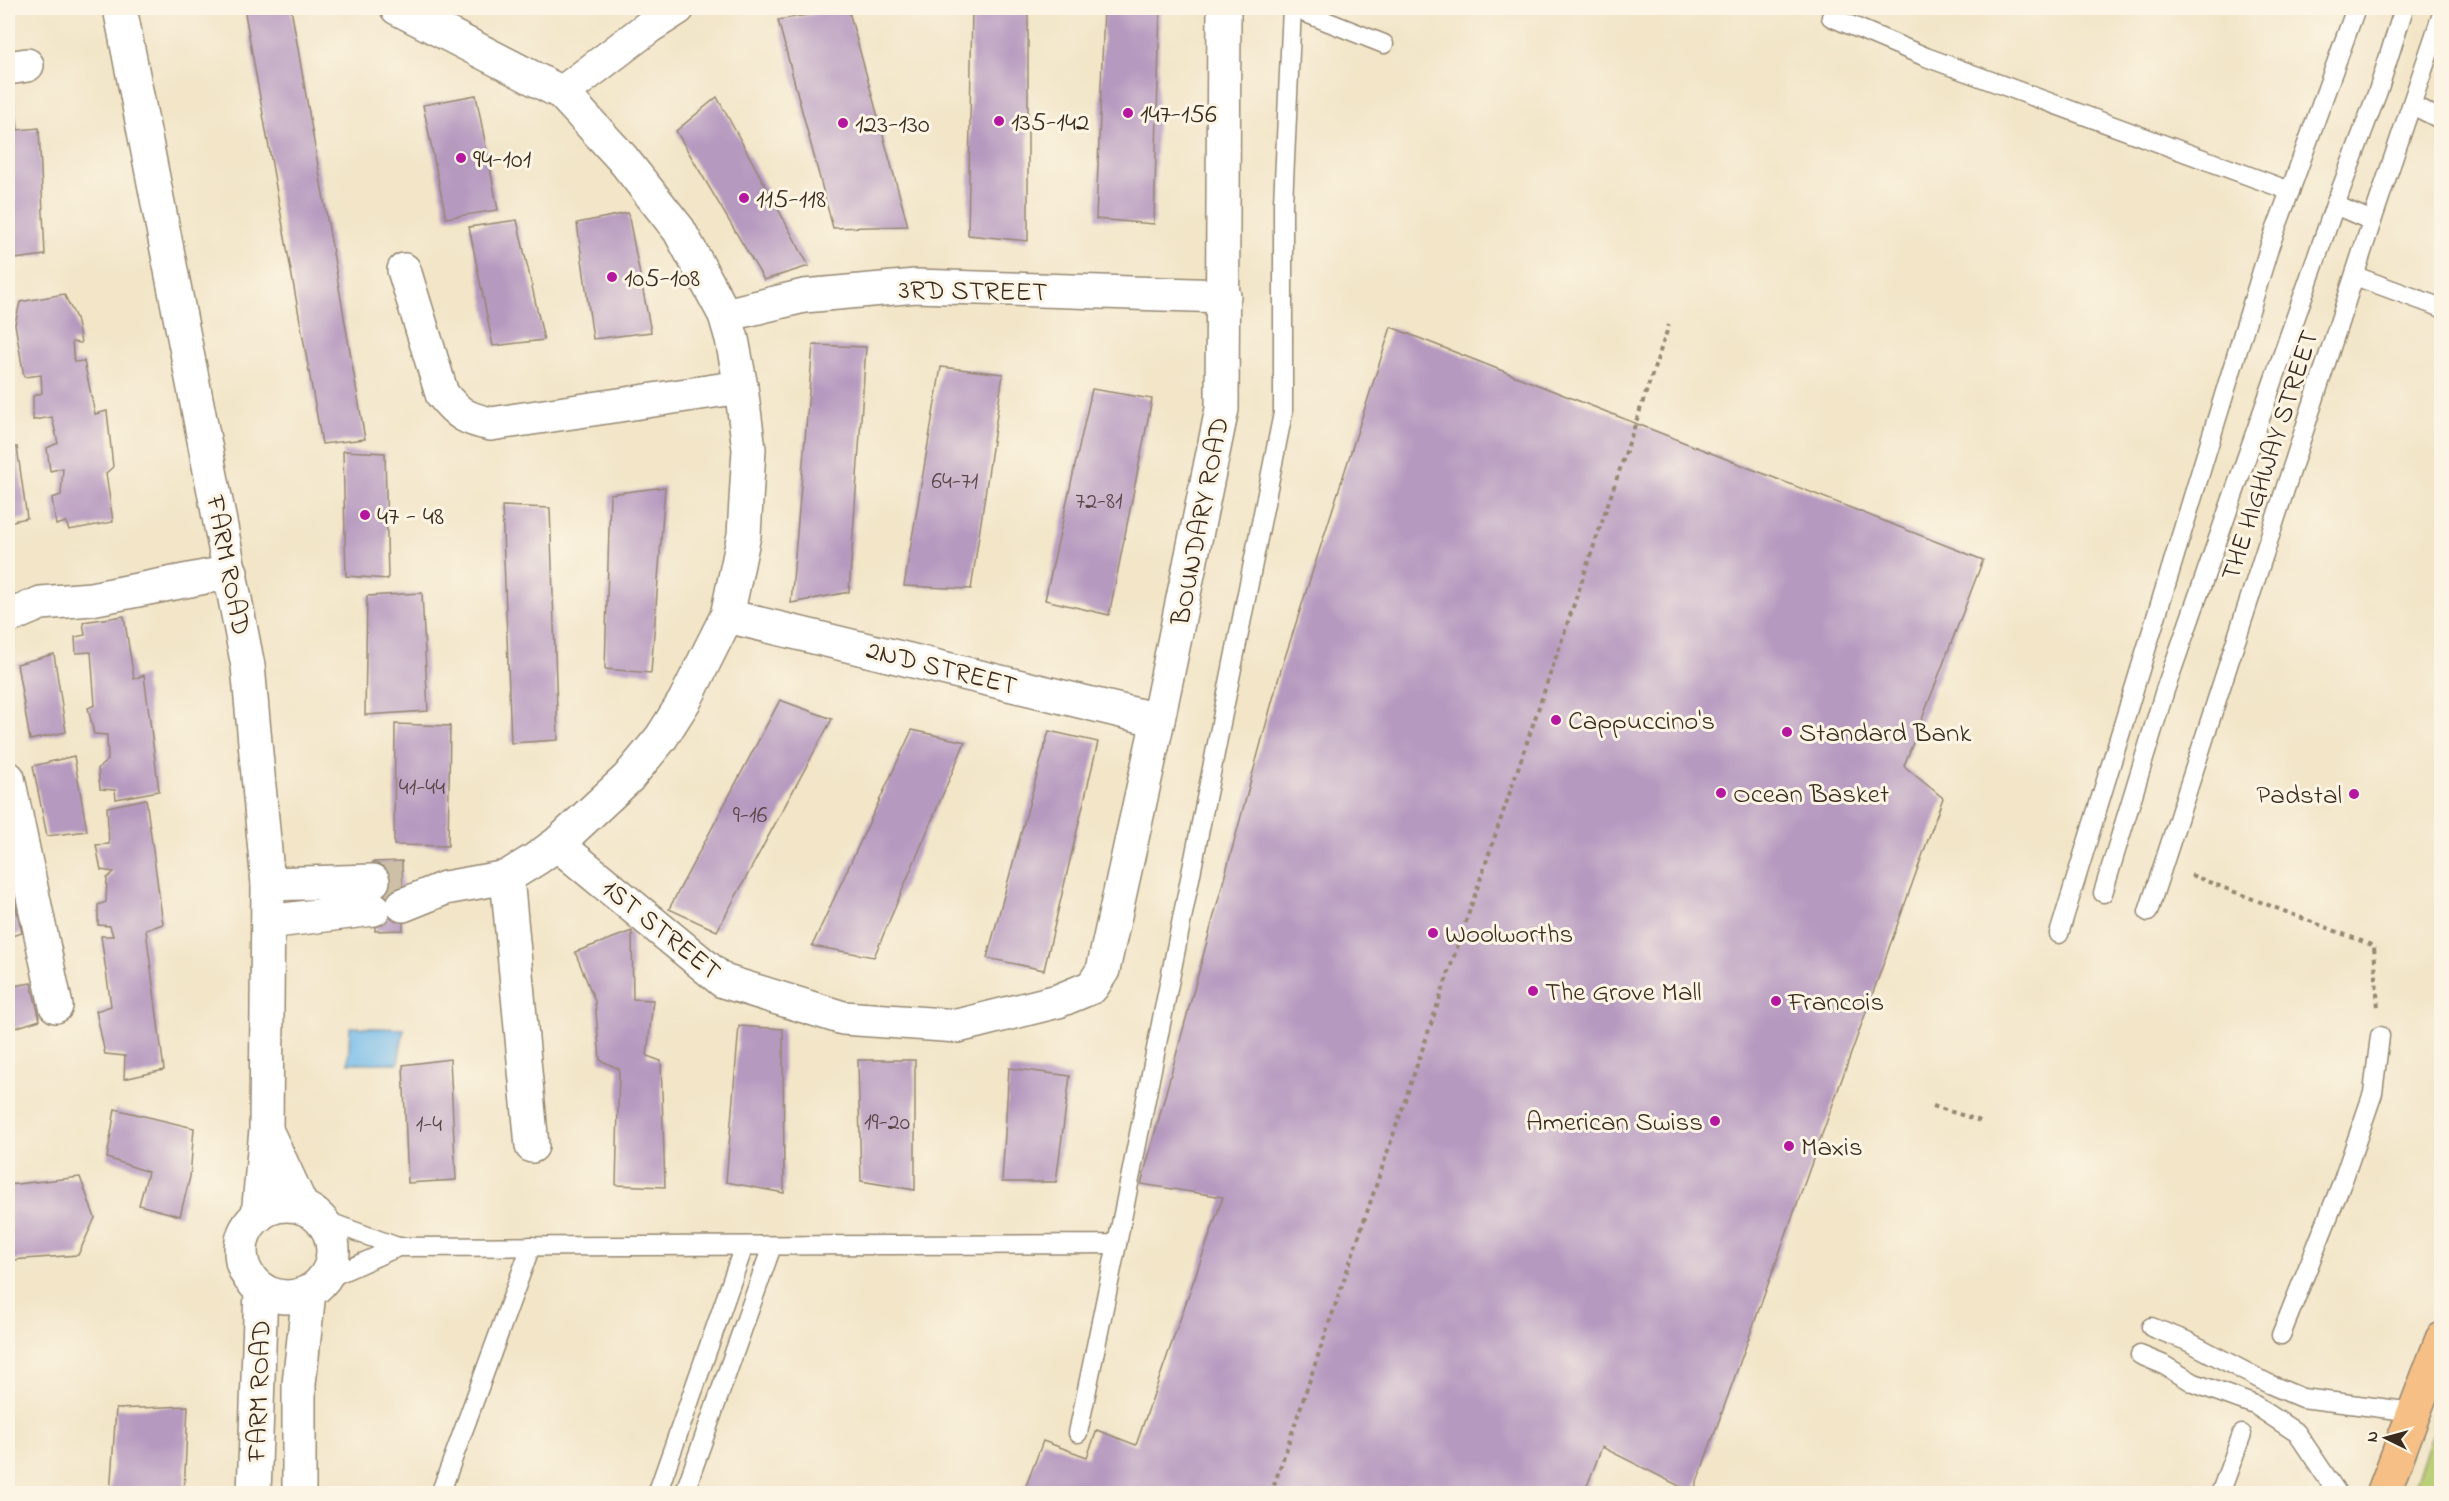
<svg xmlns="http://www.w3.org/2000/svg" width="2449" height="1501" viewBox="0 0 2449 1501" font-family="'Indie Flower',sans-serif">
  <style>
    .green { fill: #b6cd71; stroke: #787c48; stroke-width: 1.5 }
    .water { fill: #73baea; stroke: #577284; stroke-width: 1.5 }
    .building { fill: #b599bf }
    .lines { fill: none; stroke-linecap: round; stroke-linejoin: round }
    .minor-tunnel { stroke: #cdc0a6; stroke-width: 33; stroke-dasharray: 33 16; stroke-linecap: butt }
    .service-casing { stroke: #968873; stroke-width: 21 }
    .minor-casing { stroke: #968873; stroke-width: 36 }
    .tertiary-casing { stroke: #968873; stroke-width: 36 }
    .primary-casing { stroke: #968873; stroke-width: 36 }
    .path { stroke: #968873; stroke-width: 4; stroke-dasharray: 4.5 4.5; stroke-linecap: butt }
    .service { stroke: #fff; stroke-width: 18 }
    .minor { stroke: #fff; stroke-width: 33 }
    .tertiary { stroke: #fff; stroke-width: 33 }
    .primary { stroke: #f5bf86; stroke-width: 33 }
    .poi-dot { fill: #b5179e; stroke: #fcf5e5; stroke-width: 2 }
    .labels { text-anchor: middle; stroke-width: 6; stroke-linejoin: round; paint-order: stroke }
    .number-label { font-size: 24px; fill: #5a4646 }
    .poi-label { font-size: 27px; fill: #3b2a1e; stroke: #fcf5e5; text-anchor: start }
    .street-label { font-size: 27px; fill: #3b2a1e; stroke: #fcf5e5 }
  </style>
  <rect width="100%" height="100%" fill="#fcf5e5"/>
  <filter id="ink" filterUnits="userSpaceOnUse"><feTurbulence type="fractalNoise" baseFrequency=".0167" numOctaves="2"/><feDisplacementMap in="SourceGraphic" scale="12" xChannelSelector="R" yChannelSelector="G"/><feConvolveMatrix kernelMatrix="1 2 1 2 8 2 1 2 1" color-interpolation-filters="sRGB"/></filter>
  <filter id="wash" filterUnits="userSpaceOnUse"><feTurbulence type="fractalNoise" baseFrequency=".008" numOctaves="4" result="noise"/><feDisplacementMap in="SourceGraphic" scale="24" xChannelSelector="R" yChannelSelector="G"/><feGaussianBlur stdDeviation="1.35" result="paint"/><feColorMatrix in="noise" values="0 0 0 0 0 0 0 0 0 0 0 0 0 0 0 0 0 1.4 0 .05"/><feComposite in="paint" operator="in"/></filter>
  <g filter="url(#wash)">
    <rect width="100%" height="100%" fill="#f2e5c8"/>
    <path class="green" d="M2441,1412V1493H2411Z"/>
    <path class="water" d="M350,1027L404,1029L398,1063H348Z"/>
    <g id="blocks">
      <g class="building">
        <path d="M244,8H291L365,439L322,444Z"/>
        <path d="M848,8L908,226L833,228L778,20Z"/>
        <path d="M972,8H1028V241L968,235Z"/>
        <path d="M1104,8H1160L1154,224L1096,219Z"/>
        <path d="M13,92L18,130L39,128L45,255L8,260V93Z"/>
        <path d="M476,95L498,210L446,218L423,105Z"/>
        <path d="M717,97L809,266L764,280L676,131Z"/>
        <path d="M628,213L651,332L593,339L577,223Z"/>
        <path d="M517,220L544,340L493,346L469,227Z"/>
        <path d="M64,294L76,318L81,343L72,342L74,362L84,361L95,414L107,411L113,467L106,473L113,522L69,530L66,522L56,525L52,498L61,495L63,468L50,471L47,448L58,443L52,417L33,420V396L42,393L41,375L24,377L15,324L20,302Z"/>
        <path d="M1391,327L1983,560L1904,766L1943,798L1693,1493L1602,1447L1584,1494H1023L1043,1441L1087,1457L1097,1430L1136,1445L1223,1197L1141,1184L1280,673Z"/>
        <path d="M813,345L866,347L849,592L791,603Z"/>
        <path d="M941,367L1003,374L971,589L904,586Z"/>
        <path d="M1092,389L1152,399L1109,615L1045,600Z"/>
        <path d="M17,447L27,518L8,522V449Z"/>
        <path d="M343,451L385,453L388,579L346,576Z"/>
        <path d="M665,487L651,673L605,669L610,494Z"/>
        <path d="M502,506L550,508L558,740L511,743Z"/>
        <path d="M422,593L428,711L365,715L367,596Z"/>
        <path d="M124,616L134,679L144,675L159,791L116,799L115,790L100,789L98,768L108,760L107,735L94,734L88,708L95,705L91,652L76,653L75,637L85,635L83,622Z"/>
        <path d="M54,654L66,732L30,740L17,664Z"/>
        <path d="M780,700L832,719L717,931L669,909Z"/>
        <path d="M395,724L450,726L448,846L394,845Z"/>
        <path d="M912,730L965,742L874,957L812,946Z"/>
        <path d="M1049,731L1098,742L1044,970L987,958Z"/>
        <path d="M74,756L87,831L47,836L33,766Z"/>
        <path d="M146,799L163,924L146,930L164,1070L124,1079L125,1056L105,1054L96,1011L111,1006L101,936H113L110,926L98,925V905L106,902L107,878L114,872L101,870L96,845L109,844L107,807Z"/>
        <path d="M402,861L403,930L375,931L373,862Z"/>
        <path d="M8,874L22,933L8,937Z"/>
        <path d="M632,931L633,999L653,1000L647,1056L661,1061L665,1187L616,1185L619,1069L600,1060L595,1001L575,952Z"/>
        <path d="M31,983L40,1020L8,1030V987Z"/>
        <path d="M739,1026L783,1029L784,1193L726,1182Z"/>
        <path d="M450,1059L456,1180L408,1183L403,1065Z"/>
        <path d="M858,1060H915V1190L861,1181Z"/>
        <path d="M1009,1068L1070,1076L1056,1182H1002Z"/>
        <path d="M115,1109L194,1128L190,1177L180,1216L139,1205L148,1172L107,1158Z"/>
        <path d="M80,1177L95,1218L78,1255L12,1260L9,1304H8V1185Z"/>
        <path d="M188,1406L184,1494H110L116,1409Z"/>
      </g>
    </g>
  </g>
  <g filter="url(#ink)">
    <use href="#blocks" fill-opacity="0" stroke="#968873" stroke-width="1.5"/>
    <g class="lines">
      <path class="minor-tunnel" d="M373,881L402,879"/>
      <g class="service-casing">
        <g id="service">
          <path d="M1293,8L1384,44"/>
          <path d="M1831,17L1926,57L2290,191L2356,8"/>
          <path d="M2412,105L2442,120"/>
          <path d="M2335,205L2372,221"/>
          <path d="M2355,276L2442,308"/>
          <path d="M2103,893L2165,690L2335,205L2378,91L2404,8"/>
          <path d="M2148,912L2372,221L2442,14"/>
          <path d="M2059,934L2270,245L2290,191"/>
          <path d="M321,1219L398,1247L1117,1244L1283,413V203L1292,8"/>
          <path d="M324,1280L398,1247"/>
          <path d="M2151,1327L2187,1341L2269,1384L2302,1398L2414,1412"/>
          <path d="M2281,1335L2343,1180L2373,1093L2380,1036"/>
          <path d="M2140,1355L2162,1364L2194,1383L2255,1405L2297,1433L2338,1494"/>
          <path d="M1078,1433L1117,1244"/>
          <path d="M440,1494L531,1246"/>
          <path d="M657,1494L744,1246"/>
          <path d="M684,1494L772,1246"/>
          <path d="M2220,1494L2242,1434"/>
        </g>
      </g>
      <g class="minor-casing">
        <g id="minor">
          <path d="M397,8L562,93L622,158L679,230L725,315L732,339L741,387L749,449L744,535L727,616L685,700L661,738L628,778L557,844L536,859L507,877L445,888L403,905"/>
          <path d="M8,68L27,65"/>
          <path d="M562,93L650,26L678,8"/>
          <path d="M404,270L442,394C458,414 466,419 491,424L741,387"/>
          <path d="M725,315L804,296L916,286L1224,296"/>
          <path d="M727,616L1158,720"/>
          <path d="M8,617L41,603L91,599L231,572"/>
          <path d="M8,778L56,1006"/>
          <path d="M557,844L723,981L843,1018L958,1026L1058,1001L1092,987L1103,970L1158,720L1222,409L1224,8"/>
          <path d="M507,877L532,1146"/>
          <path d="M268,884L373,881"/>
          <path d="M268,922L374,909"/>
        </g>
      </g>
      <g class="tertiary-casing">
        <g id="tertiary">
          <path d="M120,8L248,666L268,884L266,1130L258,1216"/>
          <path d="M267,1132L302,1207"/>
          <circle cx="287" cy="1251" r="46"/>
          <path d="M254,1494L261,1289"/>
          <path d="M299,1494V1384L309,1292"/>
        </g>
      </g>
      <g class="primary-casing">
        <path id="primary" d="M2383,1494L2442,1339"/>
      </g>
      <g class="path">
        <path d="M2191,875L2374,946L2378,1009"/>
        <path d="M1933,1106L1984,1122"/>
        <path d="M1271,1494L1669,325"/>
      </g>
      <use href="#service" class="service"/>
      <use href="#minor" class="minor"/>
      <use href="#tertiary" class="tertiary"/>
      <use href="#primary" class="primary"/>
    </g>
  </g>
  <g class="poi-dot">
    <circle cx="1128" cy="113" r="6"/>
    <circle cx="999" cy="121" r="6"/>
    <circle cx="843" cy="123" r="6"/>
    <circle cx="461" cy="158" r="6"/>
    <circle cx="744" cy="198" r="6"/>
    <circle cx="612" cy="277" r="6"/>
    <circle cx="365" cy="515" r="6"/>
    <circle cx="1556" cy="720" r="6"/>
    <circle cx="1787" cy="732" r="6"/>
    <circle cx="1721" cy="793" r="6"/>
    <circle cx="2354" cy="794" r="6"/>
    <circle cx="1433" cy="933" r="6"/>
    <circle cx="1533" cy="991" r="6"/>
    <circle cx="1776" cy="1001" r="6"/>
    <circle cx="1715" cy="1121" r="6"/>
    <circle cx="1789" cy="1146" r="6"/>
  </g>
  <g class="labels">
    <g class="number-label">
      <text x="955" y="488">64-71</text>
      <text x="1099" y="508">72-81</text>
      <text x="422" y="794">41-44</text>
      <text x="750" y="822">9-16</text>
      <text x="887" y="1129">19-20</text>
      <text x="429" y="1131">1-4</text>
    </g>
    <g class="poi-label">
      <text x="1140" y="122">147-156</text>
      <text x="1011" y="130">135-142</text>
      <text x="855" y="132">123-130</text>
      <text x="473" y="167">94-101</text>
      <text x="756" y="207">115-118</text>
      <text x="624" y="286">105-108</text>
      <text x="377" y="524">47 - 48</text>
      <text x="1568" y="729">Cappuccino's</text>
      <text x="1799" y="741">Standard Bank</text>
      <text x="1733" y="802">Ocean Basket</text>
      <text x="2342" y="803" text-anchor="end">Padstal</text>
      <text x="1445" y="942">Woolworths</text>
      <text x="1545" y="1000">The Grove Mall</text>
      <text x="1788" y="1010">Francois</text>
      <text x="1703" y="1130" text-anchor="end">American Swiss</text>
      <text x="1801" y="1155">Maxis</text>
    </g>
    <g class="street-label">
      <text transform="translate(973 290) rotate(1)" y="9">3RD STREET</text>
      <text transform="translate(2269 455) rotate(-72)" y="9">THE HIGHWAY STREET</text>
      <text transform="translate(1199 521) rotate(-79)" y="9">BOUNDARY ROAD</text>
      <text transform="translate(229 565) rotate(79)" y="9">FARM ROAD</text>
      <text transform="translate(942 667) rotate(14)" y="9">2ND STREET</text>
      <text transform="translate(662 929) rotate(39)" y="9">1ST STREET</text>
      <text transform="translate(258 1391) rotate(-88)" y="9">FARM ROAD</text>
    </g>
  </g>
  <rect width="2449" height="1501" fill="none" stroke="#fcf5e5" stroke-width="30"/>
  <g transform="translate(2386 1438) rotate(275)" stroke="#fcf5e5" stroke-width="4.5" paint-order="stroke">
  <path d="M0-4.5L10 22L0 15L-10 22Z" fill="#3b2a1e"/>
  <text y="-9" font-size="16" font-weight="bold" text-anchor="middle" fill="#3b2a1e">N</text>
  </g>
</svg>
